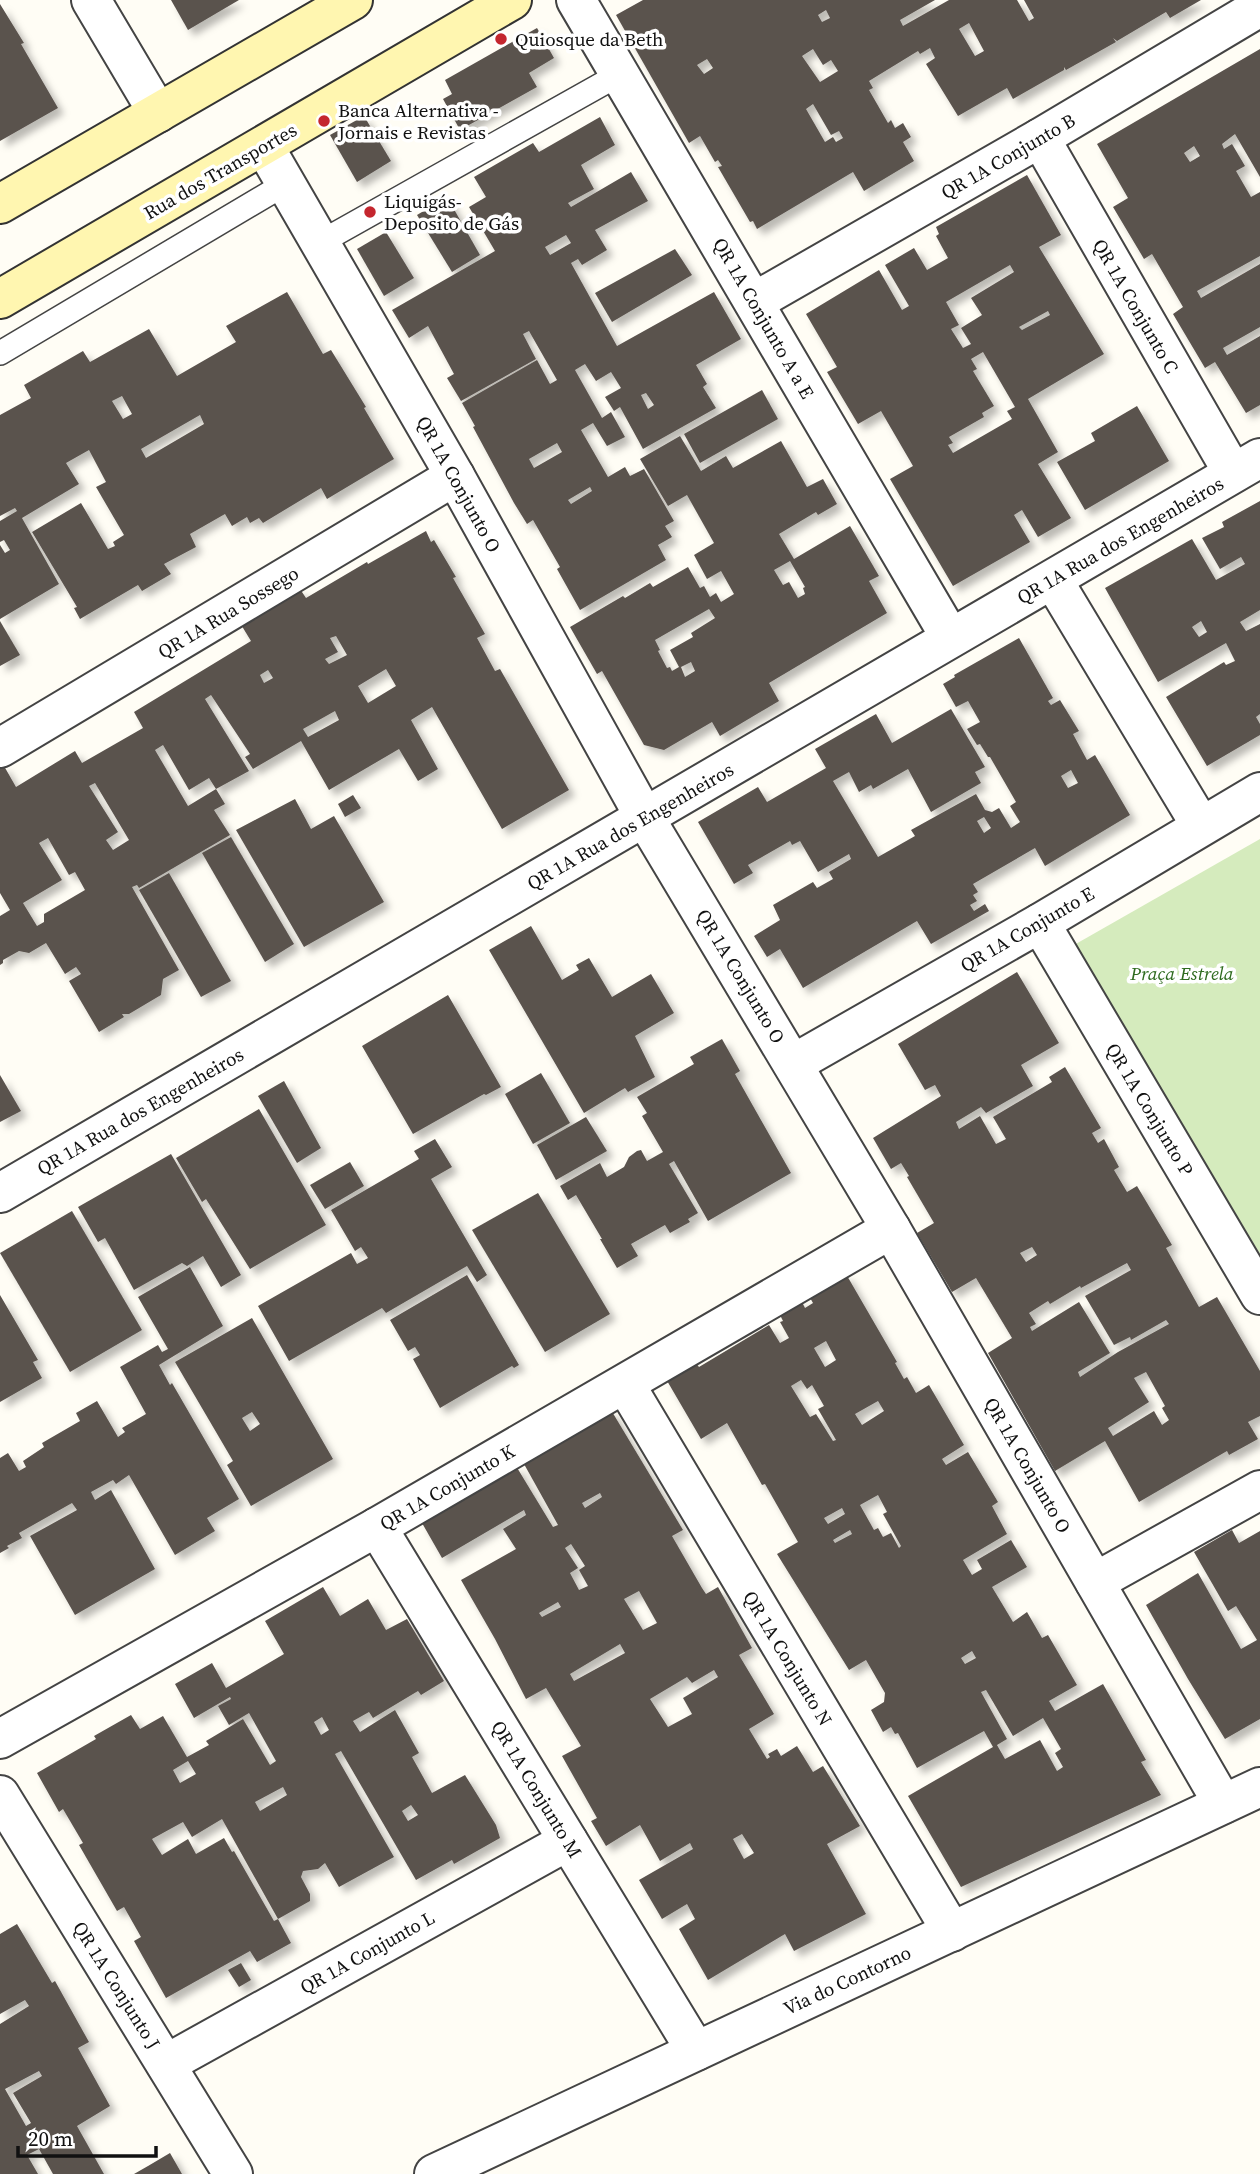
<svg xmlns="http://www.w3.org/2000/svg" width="1260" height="2174" viewBox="0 0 1260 2174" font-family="'Source Serif 4',serif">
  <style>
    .green { fill: #d5ebbd }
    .building { fill: #5a524d; fill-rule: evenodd; filter: url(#shadow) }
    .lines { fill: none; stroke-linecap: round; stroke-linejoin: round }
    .lane-casing { stroke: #444; stroke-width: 26 }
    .street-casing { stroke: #444; stroke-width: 42 }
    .secondary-casing { stroke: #333; stroke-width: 42 }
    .lane { stroke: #fff; stroke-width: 23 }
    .street { stroke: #fff; stroke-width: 38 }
    .secondary { stroke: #fff6b0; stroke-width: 38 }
    .poi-dot { fill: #c4262e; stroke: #fff; stroke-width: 2.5 }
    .labels { text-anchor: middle; stroke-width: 7; stroke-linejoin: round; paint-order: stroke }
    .poi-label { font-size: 19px; fill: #111; stroke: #fff; text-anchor: start }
    .street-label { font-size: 19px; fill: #111; stroke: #fff }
    .park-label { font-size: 19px; font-style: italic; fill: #2f6b1f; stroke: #fff }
  </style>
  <defs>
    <filter id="shadow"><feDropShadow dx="6" dy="6" stdDeviation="3.5" flood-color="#0004"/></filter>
  </defs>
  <rect width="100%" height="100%" fill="#fffdf5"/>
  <path class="green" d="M1260,839V1254L1074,945Z"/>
  <g class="building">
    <path d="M171,0H239L188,30Z"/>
    <path d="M643,0H935L900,20L903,26L949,0H1017L1029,21L1034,18L1024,0H1201L1170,18L1166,12L1117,41L1113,38L1116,42L1066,70L1064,67V70L1013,99L1007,88L958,116L926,64L935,58L930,48L920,54L918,51L869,81L873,88L869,90L888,123L891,120L895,128L903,123L911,137L903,142L914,161L864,191L853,172L757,229L753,221L750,222L718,167L722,166L718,160L715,162L700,136L689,143L616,15ZM826,10L830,18L822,22L818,15ZM969,23L984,51L975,56L959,29ZM813,49L823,65L831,60L838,71L820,82L802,56ZM707,59L713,68L704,74L697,65ZM813,104L831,135L839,131L843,138L836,142L833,137L825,142L806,109Z"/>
    <path d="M0,4L24,43L21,44L58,108L0,141Z"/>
    <path d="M537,28L554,58L529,73L537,87L460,130L443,99L452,94L445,80Z"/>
    <path d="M1260,49V177L1235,134L1222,144L1224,149L1232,144L1245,166L1236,171L1251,197L1260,192V256L1197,291L1201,298L1260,264V327L1223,348L1227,355L1260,336V405L1246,413L1215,362L1205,368L1173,314L1183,307L1152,254L1144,259L1113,207L1128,198L1097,144ZM1194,146L1200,156L1190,162L1184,153Z"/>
    <path d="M364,116L391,161L357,182L330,135Z"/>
    <path d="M600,117L615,145L581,165L594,189L568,203L571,207L631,172L648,201L595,230L607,250L582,265L578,259L571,263L617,346L714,292L741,339L696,365L707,384L703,387L716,408L643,449L620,407L614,411L605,397L621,388L611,372L596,381L585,364L575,370L602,418L611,412L625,437L607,446L593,423L581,430L608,477L625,467L630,476L644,469L674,521L665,526L672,537L658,545L666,560L580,610L557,569L560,567L533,520L527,524L514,503L473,427L475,426L462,403L537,360L550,384L557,380L529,331L523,334L536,359L461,401L447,378L454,374L428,326L409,338L392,310L495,251L469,207L486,197L474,177L533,143L539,152ZM566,235L571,243L550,255L545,247ZM646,393L654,405L648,409L641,395ZM557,443L562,452L534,468L529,459ZM590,487L592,491L571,504L568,500Z"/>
    <path d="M1027,175L1061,235L1039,247L1104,354L1028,399L1058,452L1038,464L1071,518L1038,537L1022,510L1014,515L1030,542L953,586L890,479L913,466L881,411L858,424L827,372L837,367L806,314L879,270L902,310L909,306L885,265L914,248L927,270L948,258L936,236L939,234L936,227ZM1010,265L1014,272L971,298L982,315L961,328L971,344L963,348L951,329L959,325L946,302ZM1048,311L1050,315L1022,330L1019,327ZM983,352L1015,407L1007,411L1012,419L953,453L948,445L953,443L949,437L984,417L982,413L994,406L973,371L977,369L971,359Z"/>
    <path d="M447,197L480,255L452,272L417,215Z"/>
    <path d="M386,232L414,278L384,296L357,249Z"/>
    <path d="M675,249L692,275L612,322L595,293Z"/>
    <path d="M287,292L323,354L331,350L366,407L364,408L394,459L327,499L321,488L263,523L259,518L250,523L247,517L232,526L225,514L190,534L196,547L164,564L171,574L142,591L138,585L80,619L74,608L77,607L32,532L81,503L108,549L115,546L113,542L124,535L96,487L106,482L89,450L66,463L79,484L22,518L59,584L0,619V545L5,553L10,550L4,540L0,542V521L17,511L15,508L0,516V415L31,398L24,385L83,351L90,362L149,329L177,376L236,342L226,326ZM122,396L132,414L123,419L112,401ZM200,415L204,424L146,458L141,449Z"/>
    <path d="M762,390L778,419L700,463L684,434Z"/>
    <path d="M1137,406L1169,461L1085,510L1057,462L1095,441L1091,433Z"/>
    <path d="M680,436L701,471L726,456L733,468L781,441L807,487L823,479L837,504L818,515L816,512L779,534L794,559L850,526L879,576L869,581L887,613L769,683L779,701L720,736L712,722L664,750L644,745L602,671L597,674L570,627L623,596L625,598L650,583L653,587L688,567L700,588L704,586L710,597L716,593L721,602L734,594L721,571L707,579L694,555L714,543L687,495L668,506L640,459ZM790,561L805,587L803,588L805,594L798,598L789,582L783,585L774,570ZM709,609L715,618L691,633L693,637L670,650L679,667L672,671L670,667L667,668L658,651L660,650L655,640ZM691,662L695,671L685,677L681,667Z"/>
    <path d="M1260,501V610L1240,622L1246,631L1260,624V714L1256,717L1260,724V735L1207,766L1166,697L1224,662L1226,665L1235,661L1226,643L1158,682L1105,588L1192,539L1216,580L1245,564L1241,557L1220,569L1202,538L1224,527L1222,522ZM1201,621L1207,632L1199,637L1192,627Z"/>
    <path d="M426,531L431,542L434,540L456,577L453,578L485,634L477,638L495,671L500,669L569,790L502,829L432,707L411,720L438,769L418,781L399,749L329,790L301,741L253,769L245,757L250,754L211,695L205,699L249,771L216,789L209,778L189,790L163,745L155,750L188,806L216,789L225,804L214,810L230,835L139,888L137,885L132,887L179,970L163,979L161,995L129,1014H122L124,1017L99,1032L69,981L81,974L76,967L65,974L46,943L29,953L19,951L3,960V963L0,965V916L10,910L0,893V766H4L16,787L75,751L82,763L143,728L134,712L251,641L240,623L300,589L306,598L367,562L368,564ZM336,636L347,655L329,664L325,659L338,652L330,638ZM386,669L396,686L368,703L358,686ZM268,670L273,678L264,683L260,675ZM335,711L339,720L308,737L303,729ZM95,783L129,840L113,850L106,840L118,832L89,786ZM48,838L69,875L75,872L85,890L44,914V922L37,926L23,903L62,880L39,843Z"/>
    <path d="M0,621L20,655L0,666Z"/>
    <path d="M1019,638L1053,698L1048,701L1051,705L1060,700L1079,731L1073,734L1087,760L1095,755L1130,815L1045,866L1035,848L973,884L978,892L973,895L977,901L970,905L974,911L985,904L989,911L931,944L917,921L803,988L780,949L767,957L754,936L780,920L773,905L813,882L817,888L833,879L829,872L851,859L849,854L818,872L800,841L792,845L790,841L748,865L753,873L734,884L698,822L758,787L767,802L826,768L815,749L876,714L892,743L951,709L985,767L975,772L981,783L931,812L908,769L873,789L871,785L859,792L849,772L833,781L878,857L915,836L911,830L976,794L985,810L992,812L999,808L1011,828L1020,822L1010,806L1016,802L990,757H988L980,744L977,745L967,729L980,722L968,701L956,707L943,684L955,677L954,675ZM1071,770L1078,783L1068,788L1061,776ZM984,817L991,828L984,833L977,821Z"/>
    <path d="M353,795L361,808L345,817L338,804Z"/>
    <path d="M295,799L311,829L334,816L384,902L304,947L236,830Z"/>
    <path d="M231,837L294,944L265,962L202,853Z"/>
    <path d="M169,873L231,981L201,997L139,890Z"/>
    <path d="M531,926L562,980L579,970L576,965L589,958L612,997L651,974L674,1013L635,1036L655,1077L628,1092L625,1088L584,1113L489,950Z"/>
    <path d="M1017,972L1059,1043L1021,1065L1033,1086L986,1113L981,1107L956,1122L959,1129L980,1116L996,1144L1006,1139L993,1117L1052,1082L1049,1077L1065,1067L1101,1128L1092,1133L1098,1143L1104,1139L1119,1167L1114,1170L1127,1192L1137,1186L1172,1245L1166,1248L1199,1307L1217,1297L1260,1371V1416L1248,1422L1258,1439L1229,1455L1227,1451L1139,1502L1105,1441L1055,1471L988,1353L1012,1338L976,1278L952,1292L917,1233L934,1223L907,1177L909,1176L901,1163L891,1169L873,1138L941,1096L935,1085L925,1090L898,1044ZM1032,1247L1037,1255L1026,1262L1020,1253ZM1127,1263L1131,1270L1085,1296L1114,1345L1130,1337L1131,1340L1166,1320L1169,1324L1118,1352L1080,1377L1078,1372L1110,1353L1079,1302L1032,1331L1030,1327L1036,1324L1029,1313L1048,1301L1050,1304L1080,1286L1081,1288ZM1146,1372L1165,1406L1162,1408L1169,1420L1162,1425L1154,1411L1113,1436L1108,1428L1149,1402L1134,1378Z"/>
    <path d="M448,995L501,1087L486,1095L484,1094L413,1134L362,1046Z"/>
    <path d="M722,1039L740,1071L735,1074L791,1173L708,1221L674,1161L669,1164L698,1213L688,1219L690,1222L670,1233L665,1225L631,1244L638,1256L617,1268L600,1239H602L576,1195L568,1200L560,1186L600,1163L607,1177L624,1167L629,1157L637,1151L641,1150L647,1161L663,1152L642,1116L647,1113L637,1097L694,1064L690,1057Z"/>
    <path d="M541,1073L570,1123L533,1144L505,1094Z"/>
    <path d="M0,1075L21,1111L0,1122Z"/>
    <path d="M284,1081L321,1148L297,1163L258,1096Z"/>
    <path d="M259,1109L326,1225L250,1269L206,1199L202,1202L176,1158Z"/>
    <path d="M586,1117L607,1151L556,1180L537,1145Z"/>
    <path d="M435,1139L452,1167L431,1179L487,1275L477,1282L467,1266L386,1313L382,1308L289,1361L258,1306L351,1253L357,1264L368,1258L361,1247L355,1251L331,1210L419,1159L414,1151Z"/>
    <path d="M171,1154L241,1275L221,1287L203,1256L187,1266L182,1263L134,1290L105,1238L98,1242L78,1207Z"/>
    <path d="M350,1162L364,1186L325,1209L310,1185Z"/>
    <path d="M538,1193L610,1314L545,1352L472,1230Z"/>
    <path d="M72,1211L142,1330L70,1372L0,1253Z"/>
    <path d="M190,1267L223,1326L159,1365L170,1385L172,1383L239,1499L207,1518L215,1531L175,1555L129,1475L116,1484L113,1480L91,1492L95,1500L111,1490L155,1569L75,1615L30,1536L77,1510L72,1503L19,1533L22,1538L7,1546L9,1548L0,1553V1458L8,1453L19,1471L26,1467L23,1461L44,1447L42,1443L80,1421L76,1413L97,1401L118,1437L125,1432L122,1428L146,1414L120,1367L158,1345L162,1352L168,1349L138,1297Z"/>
    <path d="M846,1274L897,1362L895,1363L904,1379L907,1377L916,1393L929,1385L964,1445L942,1459L946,1465L968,1452L998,1502L992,1506L1007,1534L963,1560L972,1575L982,1569L977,1560L1011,1540L1027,1567L992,1587L1013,1622L1027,1612L1042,1638L1048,1635L1077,1685L1049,1701L1055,1711L1103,1684L1146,1760L1141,1762L1161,1795L961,1887L908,1796L993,1747L984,1731L917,1768L898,1733L895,1734L891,1727L883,1732L871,1710L884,1702L885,1693L866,1660L849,1670L777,1554L798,1542L765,1484L762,1485L727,1423L701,1439L666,1379L695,1362L699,1367L769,1325L780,1343L789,1338L780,1322L783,1321L779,1313L801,1300L805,1308L813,1303L809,1296ZM826,1341L836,1360L825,1367L814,1348ZM801,1380L807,1389L812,1385L824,1406L818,1409L836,1440L833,1441L816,1414L810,1417L791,1386ZM878,1401L884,1411L862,1425L855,1414ZM878,1495L887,1512L883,1514L901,1546L899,1548L891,1533L883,1537L878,1528L874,1530L860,1505ZM842,1508L845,1514L828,1524L824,1518ZM850,1530L852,1534L835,1543L833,1540ZM972,1651L976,1658L965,1664L961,1658ZM986,1690L1013,1736L1043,1718L1061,1749L1055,1753L1063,1767L1057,1771L1040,1740L1005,1759L997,1745L1007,1739L981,1692Z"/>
    <path d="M467,1275L519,1365L514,1368L512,1366L440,1408L413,1359L420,1355L415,1347L408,1351L390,1320Z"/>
    <path d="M0,1295L38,1360L33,1362L42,1378L0,1402Z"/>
    <path d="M252,1318L333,1459L251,1506L227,1465L233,1461L175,1362ZM252,1412L260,1424L250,1431L242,1418Z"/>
    <path d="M611,1410L683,1530L672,1536L702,1588L706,1594L718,1587L752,1648L739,1655L774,1714L749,1729L767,1759L770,1757L768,1754L777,1749L781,1756L797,1746L813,1772L823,1766L860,1826L827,1844L866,1914L794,1951L785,1934L708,1980L679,1929L695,1919L687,1904L662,1919L639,1880L693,1849L690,1843L660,1861L640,1825L606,1846L591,1821L597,1818L562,1756L581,1746L546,1688L526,1699L495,1639L461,1580L516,1549L503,1529L526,1515L524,1510L442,1558L422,1523L516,1466L553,1527L558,1525L524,1464ZM600,1493L602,1497L585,1508L582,1503ZM571,1544L585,1566L579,1570L588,1586L579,1590L570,1573L578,1568L565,1548ZM639,1591L657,1623L643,1630L624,1599ZM558,1602L561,1607L542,1617L539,1613ZM620,1644L625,1653L574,1681L570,1674ZM714,1670L718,1677L683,1698L692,1714L668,1727L650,1699L687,1677L692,1683ZM742,1834L754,1853L744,1859L733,1839Z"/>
    <path d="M1232,1530L1239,1543L1260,1531V1719L1225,1739L1188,1679L1146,1605L1198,1573L1241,1649L1257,1640L1236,1606L1228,1611L1194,1552Z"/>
    <path d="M323,1587L340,1616L368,1599L386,1630L407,1619L444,1681L421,1695L418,1691L373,1718L369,1712L353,1721L360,1732L395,1710L419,1753L412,1757L432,1793L465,1775L496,1825L500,1838L454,1864L452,1860L416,1880L341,1751L335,1754L394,1857L339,1887L325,1863L318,1869L303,1871L301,1877L310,1894V1901L278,1919L222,1819L192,1837L183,1822L152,1839L162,1855L188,1839L196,1854L224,1838L232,1852L234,1851L274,1921L278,1919L291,1943L257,1962L250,1951L166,1998L134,1941L141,1937L124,1907L117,1911L79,1845L83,1843L63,1809L59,1812L37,1773L96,1739L94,1736L131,1715L140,1729L163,1716L187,1757L209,1745L206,1741L243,1719L270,1765L276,1761L249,1713L229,1725L218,1706L231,1699L230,1697L194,1718L175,1684L212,1663L226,1688L284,1654L265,1621ZM322,1717L329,1730L321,1735L314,1722ZM188,1761L196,1774L180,1783L173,1770ZM283,1787L287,1795L260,1811L255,1802ZM411,1805L418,1815L408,1821L402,1811Z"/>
    <path d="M17,1924L52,1983L55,1981L89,2042L78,2048L110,2106L77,2126L104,2174H53L39,2149L27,2155L38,2174H0V2024L29,2006L25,2000L0,2014V1934ZM39,2071L42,2076L13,2093L31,2123L26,2126L5,2089Z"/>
    <path d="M241,1963L251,1980L239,1987L228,1970Z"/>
    <path d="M170,2153L182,2174H134L148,2166Z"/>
  </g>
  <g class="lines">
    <g class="lane-casing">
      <g id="lane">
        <path d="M321,242L620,74"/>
        <path d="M0,353L285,184"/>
      </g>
    </g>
    <g class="street-casing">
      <g id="street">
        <path d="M91,0L158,113"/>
        <path d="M576,0L950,637"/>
        <path d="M1040,138L1233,473"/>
        <path d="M264,146L455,476L645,818L891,1229L1223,1804"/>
        <path d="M754,302L1040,138L1260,7"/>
        <path d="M1053,580L1201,826"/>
        <path d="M0,748L455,476"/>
        <path d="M1040,923L1260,1295"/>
        <path d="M793,1064L1040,923L1260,792"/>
        <path d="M0,1193L1260,458"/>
        <path d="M625,1384L952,1932"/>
        <path d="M377,1527L696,2051"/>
        <path d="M1095,1582L1260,1490"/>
        <path d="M0,1739L377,1527L891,1229"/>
        <path d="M0,1795L233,2174"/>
        <path d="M166,2064L568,1841"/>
        <path d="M434,2174L1260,1787"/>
      </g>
    </g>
    <g class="secondary-casing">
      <g id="secondary">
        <path d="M0,204L353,0"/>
        <path d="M0,299L512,0"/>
      </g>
    </g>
    <use href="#lane" class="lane"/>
    <use href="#street" class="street"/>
    <use href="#secondary" class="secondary"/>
  </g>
  <g class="poi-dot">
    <circle cx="501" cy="39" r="7"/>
    <circle cx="324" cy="121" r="7"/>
    <circle cx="370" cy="212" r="7"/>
  </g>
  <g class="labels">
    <g class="poi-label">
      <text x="515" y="46">Quiosque da Beth</text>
      <text x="338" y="117">Banca Alternativa -<tspan x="338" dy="22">Jornais e Revistas</tspan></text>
      <text x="384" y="208">Liquigás-<tspan x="384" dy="22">Deposito de Gás</tspan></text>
    </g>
    <g class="street-label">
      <text transform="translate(1008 156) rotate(-30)" y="7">QR 1A Conjunto B</text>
      <text transform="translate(220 171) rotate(-30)" y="7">Rua dos Transportes</text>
      <text transform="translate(1136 306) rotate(60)" y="7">QR 1A Conjunto C</text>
      <text transform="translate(764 318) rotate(60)" y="7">QR 1A Conjunto A a E</text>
      <text transform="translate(459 484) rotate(61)" y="7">QR 1A Conjunto O</text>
      <text transform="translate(1120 540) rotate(-30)" y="7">QR 1A Rua dos Engenheiros</text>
      <text transform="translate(228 612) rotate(-31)" y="7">QR 1A Rua Sossego</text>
      <text transform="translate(630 826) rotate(-30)" y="7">QR 1A Rua dos Engenheiros</text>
      <text transform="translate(1027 929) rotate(-30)" y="7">QR 1A Conjunto E</text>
      <text transform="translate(741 976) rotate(59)" y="7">QR 1A Conjunto O</text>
      <text transform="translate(1150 1109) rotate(59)" y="7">QR 1A Conjunto P</text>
      <text transform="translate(140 1111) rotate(-30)" y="7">QR 1A Rua dos Engenheiros</text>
      <text transform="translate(1028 1465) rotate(60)" y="7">QR 1A Conjunto O</text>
      <text transform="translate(447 1487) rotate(-30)" y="7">QR 1A Conjunto K</text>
      <text transform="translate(788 1658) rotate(59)" y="7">QR 1A Conjunto N</text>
      <text transform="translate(537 1789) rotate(59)" y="7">QR 1A Conjunto M</text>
      <text transform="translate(367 1952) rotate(-29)" y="7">QR 1A Conjunto L</text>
      <text transform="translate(847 1980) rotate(-25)" y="7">Via do Contorno</text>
      <text transform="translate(117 1985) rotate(58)" y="7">QR 1A Conjunto J</text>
    </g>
    <g class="park-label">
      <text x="1182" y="980">Praça Estrela</text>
    </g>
  </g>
  <path d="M18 2146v10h138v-10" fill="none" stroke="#111111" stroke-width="3.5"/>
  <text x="28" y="2146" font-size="21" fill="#111111" stroke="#ffffff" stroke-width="5" paint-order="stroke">20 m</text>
</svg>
